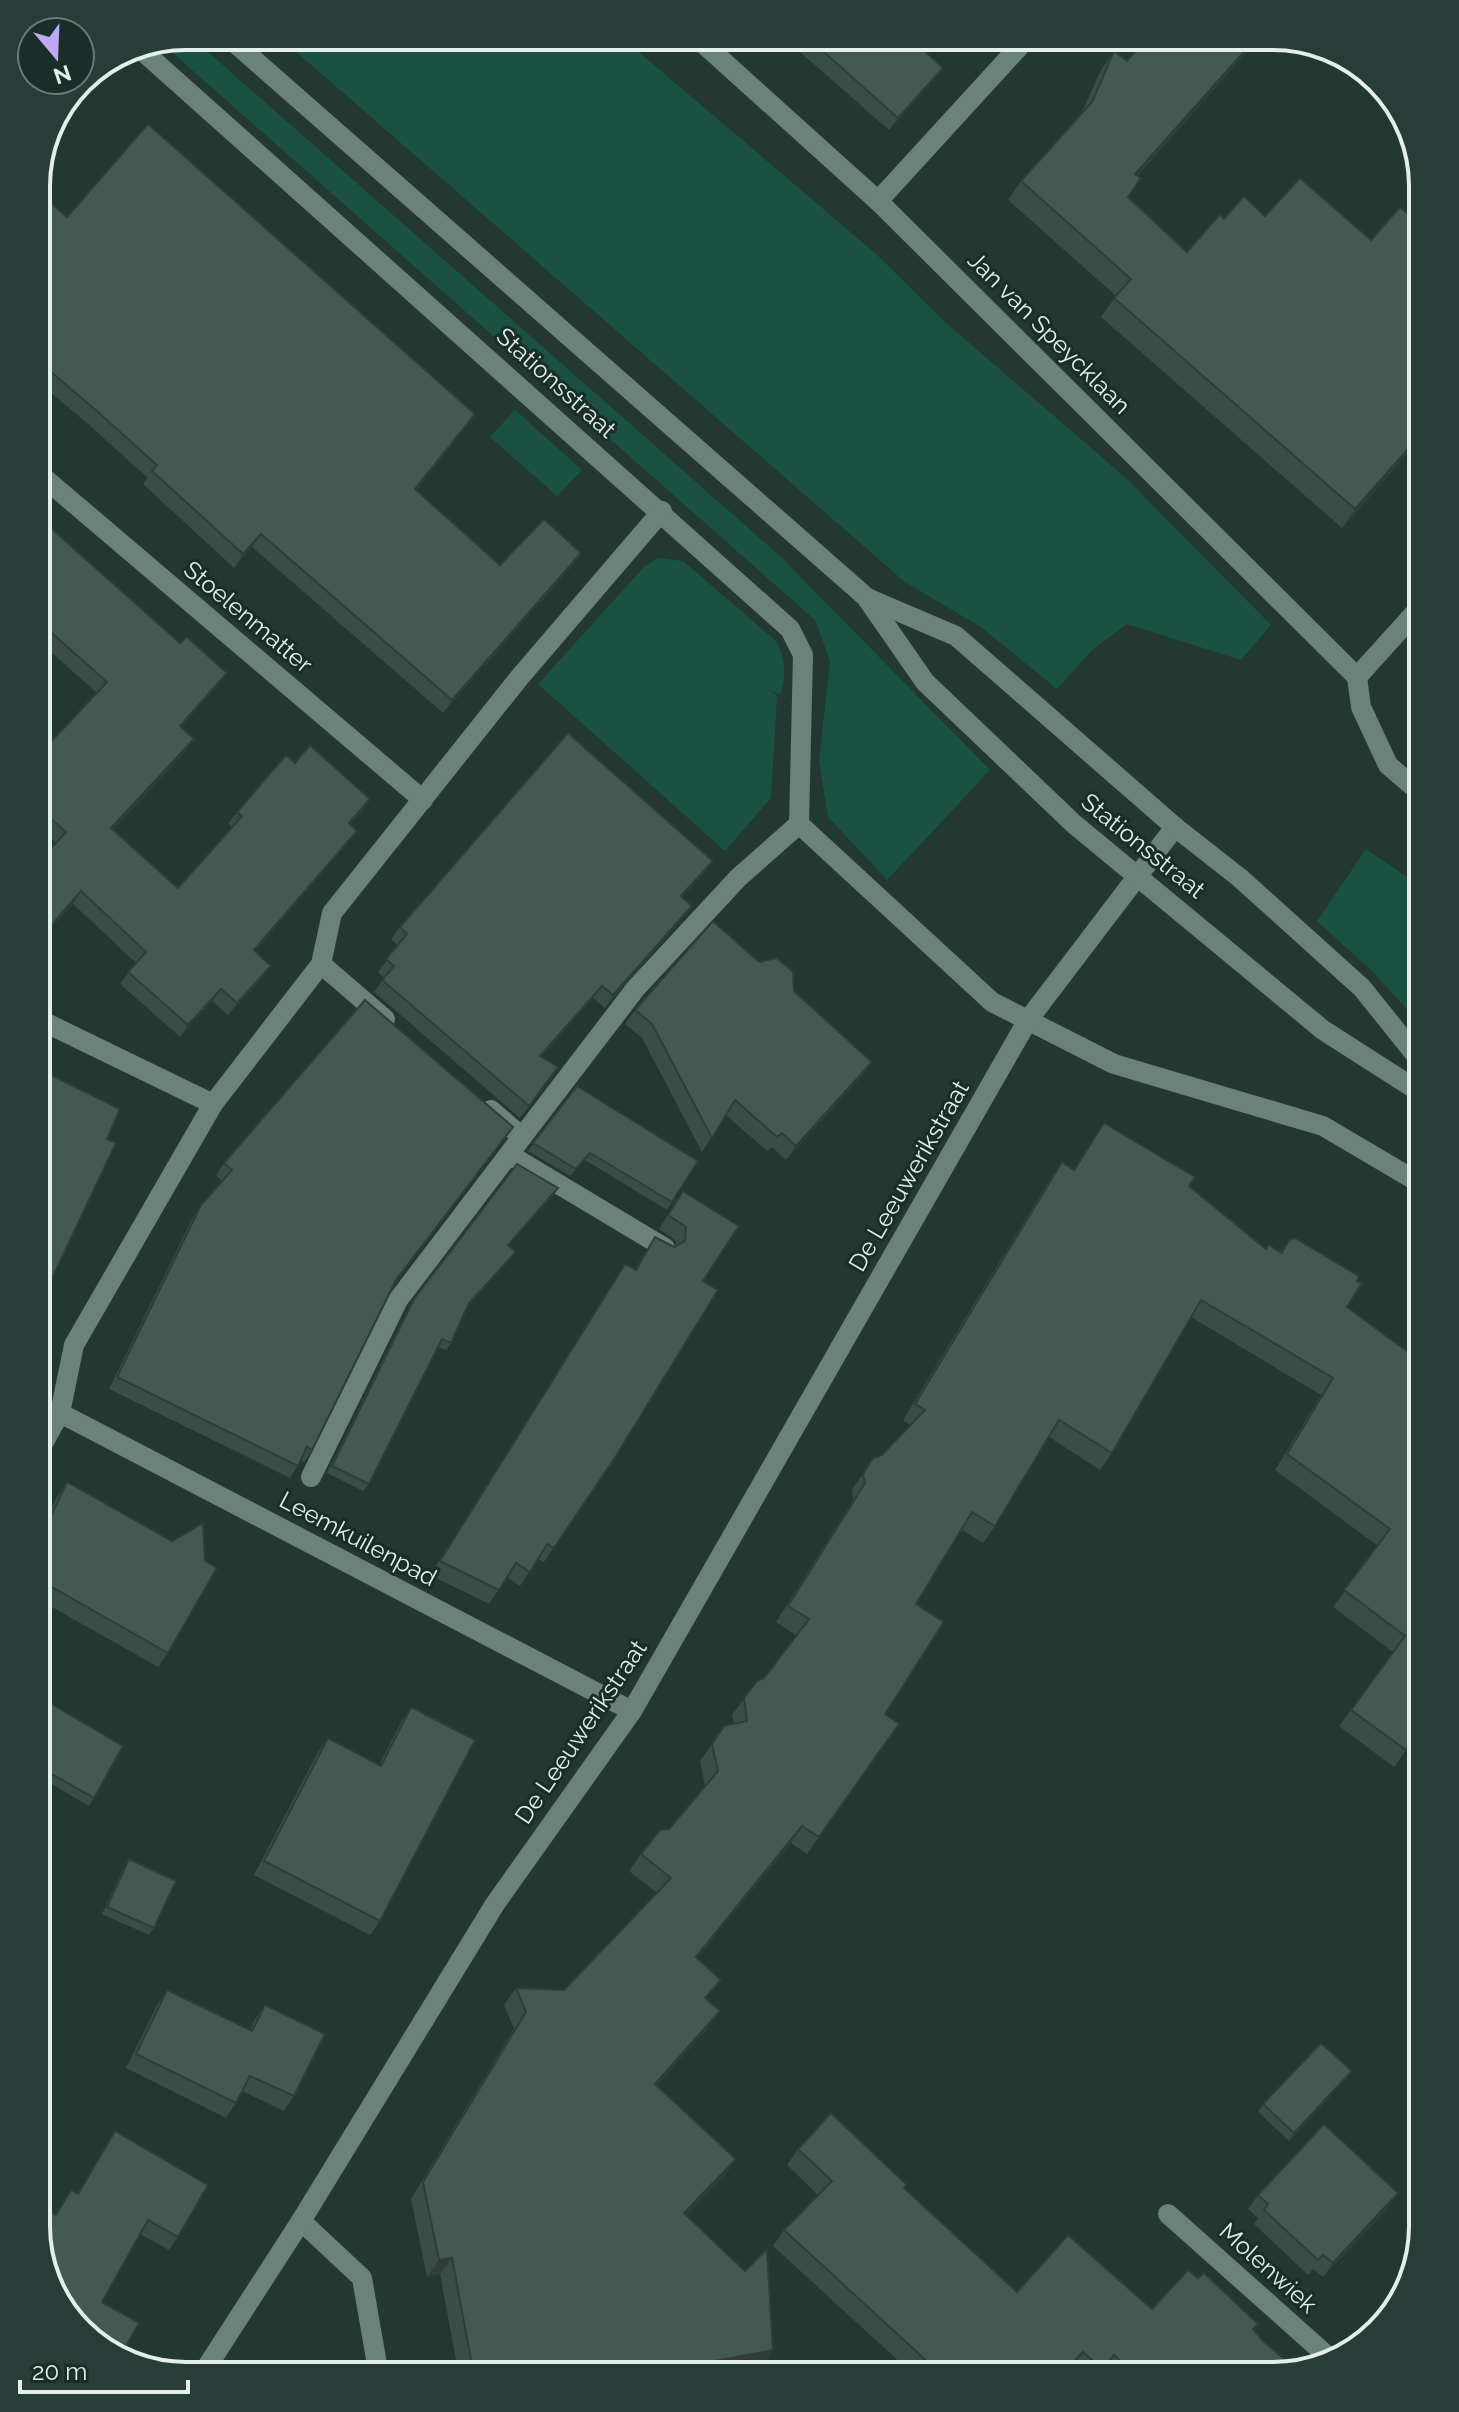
<svg xmlns="http://www.w3.org/2000/svg" width="1459" height="2412" viewBox="0 0 1459 2412" font-family="Raleway,sans-serif">
  <style>
    .green { fill: #1a5143 }
    .lines { fill: none; stroke-linecap: round; stroke-linejoin: round }
    .street { stroke: #6a827a; stroke-width: 20 }
    .secondary { stroke: #6a827a; stroke-width: 20 }
    .wall { fill: #3a4d46 }
    .shaded-wall { fill: #2f3e39 }
    .building { fill: #435951; stroke: #2f3e39; stroke-width: 2 }
    .labels { text-anchor: middle; stroke-width: 6; stroke-linejoin: round; paint-order: stroke }
    .street-label { font-size: 24px; fill: #e2efea; stroke: #192e28 }
    .rim { fill: none; stroke: #e2efea; stroke-width: 4 }
  </style>
  <rect width="100%" height="100%" fill="#233831"/>
  <g class="green">
    <path d="M190,36L780,556L990,770L887,880L828,817L819,761L830,661L815,620L159,41Z"/>
    <path d="M278,36H620L875,253L944,321L1127,479L1271,625L1241,660L1127,624L1093,649L1057,689L981,627L905,582Z"/>
    <path d="M515,410L582,470L557,496L490,437Z"/>
    <path d="M658,558L683,561L777,642C785,659 787,677 780,695L771,690L777,696L771,798L725,851L538,684L644,567Z"/>
    <path d="M1366,849L1423,888V1027L1372,971L1317,921Z"/>
  </g>
  <g class="lines">
    <g class="street">
      <path d="M695,36L878,201L1357,677"/>
      <path d="M137,46L790,629L803,655L799,824"/>
      <path d="M878,201L1029,36"/>
      <path d="M36,471L423,800"/>
      <path d="M1357,677L1361,707L1388,765L1423,795"/>
      <path d="M1357,677L1423,604"/>
      <path d="M799,824L992,1002L1114,1064L1323,1126L1423,1185"/>
      <path d="M321,964L385,1019"/>
      <path d="M36,1018L213,1104"/>
      <path d="M491,1110L522,1137L636,988L738,878L799,824"/>
      <path d="M510,1155L665,1248"/>
      <path d="M60,1413L632,1711"/>
      <path d="M36,1456L60,1413L74,1345L213,1104L321,964L332,913L519,678L662,511"/>
      <path d="M311,1477L398,1300L522,1137"/>
      <path d="M1168,2214L1334,2362"/>
      <path d="M301,2221L362,2278L379,2376"/>
      <path d="M201,2376L301,2221L495,1904L632,1711L1028,1020L1175,827"/>
    </g>
    <g class="secondary">
      <path d="M227,36L866,597L925,682L1074,824L1323,1030L1423,1094"/>
      <path d="M867,598L956,636L1175,827L1240,878L1362,988L1423,1064"/>
    </g>
  </g>
  <g class="wall">
    <path d="M782,36H908L934,80L889,130Z"/>
    <path d="M1149,36H1261L1137,176L1128,197L1187,252L1423,436L1342,528L1101,317L1116,296L1008,200L1021,181L1082,112L1101,70L1114,51L1127,61Z"/>
    <path d="M36,190L67,217L466,427L416,490L500,565L581,553L572,566L443,713L252,547L234,568L143,484L148,478L89,425L36,380Z"/>
    <path d="M36,531L218,685L181,727L194,739L186,751L113,830L178,888L232,827L228,824L237,812L295,763L362,811L350,824L348,843L255,951L262,978L228,1015L212,1001L180,1037L120,984L136,963L73,904L40,940L36,938V865L56,843L36,826V739L46,747L96,692L36,639Z"/>
    <path d="M713,861L704,873L682,898L683,918L605,1008L593,998L542,1056L550,1079L520,1118L374,992L384,978L378,972L398,946L391,939L400,927Z"/>
    <path d="M794,991L862,1076L786,1160L772,1147L767,1151L726,1115L702,1152L642,1038L625,1024L635,1010Z"/>
    <path d="M577,1086L672,1202L667,1210L585,1160L570,1176L528,1151Z"/>
    <path d="M1104,1123L1189,1186L1266,1249L1280,1253L1289,1240L1347,1307L1423,1363V1727L1394,1767L1339,1726L1393,1652L1333,1607L1378,1546L1275,1470L1321,1395L1191,1317L1112,1453L1100,1470L1049,1437L995,1526L983,1543L962,1530L916,1604L885,1714L899,1724L807,1854L791,1843L697,1958L707,2000L708,2028L656,2086L736,2159L724,2176L686,2215L773,2350L761,2367L713,2376H459L440,2274L427,2277L411,2199L514,2029L504,2005L516,1988L564,1990L657,1893L629,1871L641,1854L669,1829L705,1786L700,1761L724,1726L734,1724L732,1715L757,1681L764,1678L797,1636L776,1622L853,1500L852,1490L873,1458L882,1455L910,1425L903,1420L1050,1179L1062,1162L1074,1169Z"/>
    <path d="M224,1163L395,1283L312,1450L304,1462L301,1460L290,1478L109,1389L193,1217L201,1205L222,1181L216,1175Z"/>
    <path d="M517,1164L558,1188L508,1245L516,1252L511,1259L467,1307L451,1343L446,1350L438,1347L369,1484L363,1491L327,1473L409,1307Z"/>
    <path d="M683,1191L703,1281L616,1456L544,1562L538,1559L520,1586L507,1577L489,1604L430,1575L625,1264L635,1269L655,1237L674,1247L676,1246V1241L659,1229Z"/>
    <path d="M67,1482L168,1653L158,1667L36,1598V1533L39,1534L57,1497Z"/>
    <path d="M36,1695L94,1798L89,1806L36,1775Z"/>
    <path d="M411,1707L380,1921L370,1935L254,1875L318,1752L328,1738L379,1765L401,1722Z"/>
    <path d="M129,1859L154,1928L149,1935L102,1914L124,1867Z"/>
    <path d="M167,1990L250,2030L255,2019L265,2005L294,2096L284,2111L242,2091L236,2103L226,2118L126,2068L157,2005Z"/>
    <path d="M1352,2071L1347,2078L1289,2141L1258,2112L1263,2104Z"/>
    <path d="M115,2131L178,2237L169,2250L140,2234L102,2302L55,2215L71,2190L77,2193Z"/>
    <path d="M798,2149L904,2189L1017,2292L1152,2309L1198,2278L1258,2324L1254,2330L1273,2376H1108L1103,2371L1098,2376H1081L1072,2368L1064,2376H915L773,2246L784,2230L818,2195L787,2165Z"/>
    <path d="M1258,2195L1388,2208L1323,2277L1313,2269L1308,2275L1254,2224L1258,2218L1248,2209Z"/>
  </g>
  <g class="shaded-wall">
    <path d="M1258,36H1261L1122,192L1135,174Z"/>
    <path d="M943,68L934,80L889,130L898,118Z"/>
    <path d="M475,414L466,427L406,502L415,489Z"/>
    <path d="M1423,432V436L1342,528L1355,509Z"/>
    <path d="M261,534L252,547L234,568L243,554Z"/>
    <path d="M581,553L572,566L443,713L452,700Z"/>
    <path d="M227,673L218,685L171,738L180,726Z"/>
    <path d="M194,739L186,751L103,841L111,828Z"/>
    <path d="M370,799L362,811L340,835L349,823Z"/>
    <path d="M357,831L348,843L246,962L254,950Z"/>
    <path d="M713,861L704,873L673,909L681,896Z"/>
    <path d="M81,891L73,904L40,940L49,928Z"/>
    <path d="M692,906L683,918L605,1008L613,995Z"/>
    <path d="M271,966L262,978L228,1015L237,1003Z"/>
    <path d="M602,986L593,998L532,1068L540,1056Z"/>
    <path d="M221,989L212,1001L180,1037L188,1025Z"/>
    <path d="M872,1062L862,1076L786,1160L796,1146Z"/>
    <path d="M558,1188L553,1196L502,1252L508,1245Z"/>
    <path d="M516,1252L511,1259L464,1311L469,1303Z"/>
    <path d="M802,1826L791,1843L684,1974L696,1957Z"/>
    <path d="M720,2011L708,2028L643,2101L655,2084Z"/>
    <path d="M1352,2071L1347,2078L1289,2141L1294,2133Z"/>
    <path d="M736,2159L724,2176L672,2230L684,2213Z"/>
    <path d="M1398,2193L1388,2208L1323,2277L1333,2263Z"/>
    <path d="M452,2258L440,2274L427,2277L439,2260Z"/>
    <path d="M773,2350L761,2367L713,2376H667L672,2369Z"/>
    <path d="M1083,2352L1064,2376H1061Z"/>
    <path d="M1114,2355L1103,2371L1098,2376H1097Z"/>
  </g>
  <g class="building">
    <path d="M806,36H908L943,68L898,118Z"/>
    <path d="M1149,36H1258L1135,174L1141,178L1128,197L1187,252L1220,214L1224,219L1244,196L1265,216L1300,178L1371,240L1400,207L1423,227V432L1355,509L1114,298L1131,279L1021,181L1092,102L1114,51L1127,61Z"/>
    <path d="M148,124L475,414L415,489L500,565L544,519L581,553L452,700L261,534L243,554L152,471L157,465L98,412L36,359V190L67,217Z"/>
    <path d="M44,522L180,643L187,637L227,673L180,726L194,739L111,828L178,888L242,816L237,812L286,755L295,763L310,745L370,799L349,823L357,831L254,950L271,966L237,1003L221,989L188,1025L128,972L146,952L81,891L49,928L36,922V865L66,832L36,806V739L46,747L107,682L36,619V531Z"/>
    <path d="M568,733L713,861L681,896L692,906L613,995L602,986L540,1056L558,1067L529,1106L382,980L394,966L386,959L407,934L400,927Z"/>
    <path d="M713,921L759,962L777,958L793,972L794,991L872,1062L796,1146L782,1133L777,1137L735,1100L712,1138L652,1024L635,1010Z"/>
    <path d="M365,1000L513,1127L396,1280L312,1450L307,1447L298,1466L117,1377L201,1205L232,1170L224,1163Z"/>
    <path d="M49,1074L120,1109L107,1139L116,1143L36,1312V1088L41,1091Z"/>
    <path d="M577,1086L698,1161L672,1202L590,1153L576,1169L533,1143Z"/>
    <path d="M1104,1123L1195,1177L1189,1186L1266,1249L1269,1245L1282,1253L1289,1240L1295,1238L1359,1276L1357,1281L1362,1283L1347,1307L1423,1363V1727L1406,1750L1351,1710L1405,1636L1344,1590L1390,1529L1287,1454L1333,1378L1201,1300L1112,1453L1059,1420L995,1526L972,1512L916,1604L944,1622L885,1714L899,1724L819,1837L802,1826L696,1957L721,1980L705,1998L720,2011L655,2084L736,2159L684,2213L745,2271L767,2249L773,2350L672,2369L673,2376H474L452,2258L439,2260L423,2182L526,2012L516,1988L564,1990L671,1878L641,1854L660,1830L669,1829L718,1771L712,1744L724,1726L747,1721L744,1698L757,1681L764,1678L809,1619L788,1606L865,1483L863,1474L873,1458L882,1455L925,1410L915,1404L1062,1162L1074,1170Z"/>
    <path d="M517,1164L558,1188L508,1245L516,1252L469,1303L451,1343L442,1339L369,1484L332,1466L414,1299Z"/>
    <path d="M683,1191L739,1226L703,1281L718,1290L616,1456L554,1548L547,1544L530,1572L516,1563L499,1590L440,1561L625,1264L636,1270L655,1237L674,1247L685,1241L686,1227L668,1215Z"/>
    <path d="M67,1482L172,1541L203,1523L205,1561L217,1568L168,1653L36,1578V1533L42,1535Z"/>
    <path d="M36,1695L123,1746L94,1798L36,1765Z"/>
    <path d="M411,1707L475,1740L380,1921L264,1861L328,1738L381,1766Z"/>
    <path d="M129,1859L176,1881L154,1928L107,1907Z"/>
    <path d="M167,1990L252,2031L265,2005L325,2034L294,2096L250,2076L236,2103L136,2054Z"/>
    <path d="M1321,2043L1352,2071L1294,2133L1263,2104Z"/>
    <path d="M831,2113L907,2185L904,2188L1017,2292L1068,2235L1152,2309L1188,2270L1198,2278L1204,2273L1258,2324L1253,2329L1262,2340L1297,2370L1273,2376H1186L1173,2364L1162,2376H1136L1114,2355L1102,2369L1083,2352L1061,2376H943L784,2230L832,2181L798,2149Z"/>
    <path d="M1324,2124L1398,2193L1333,2263L1323,2255L1318,2260L1264,2210L1268,2204L1258,2195Z"/>
    <path d="M115,2131L208,2185L178,2237L148,2220L102,2302L139,2323L120,2357L103,2351L52,2293L36,2226V2204L56,2215L71,2190L78,2194Z"/>
    <path d="M841,2372L842,2376H826Z"/>
  </g>
  <g class="labels">
    <g class="street-label">
      <text transform="translate(1049 333) rotate(45)" y="8">Jan van Speycklaan</text>
      <text transform="translate(556 383) rotate(42)" y="8">Stationsstraat</text>
      <text transform="translate(248 617) rotate(40)" y="8">Stoelenmatter</text>
      <text transform="translate(1143 846) rotate(39)" y="8">Stationsstraat</text>
      <text transform="translate(909 1176) rotate(-60)" y="8">De Leeuwerikstraat</text>
      <text transform="translate(358 1539) rotate(28)" y="8">Leemkuilenpad</text>
      <text transform="translate(581 1732) rotate(-56)" y="8">De Leeuwerikstraat</text>
      <text transform="translate(1268 2268) rotate(42)" y="8">Molenwiek</text>
    </g>
  </g>
  <path d="M0 0H1459V2412H0ZM186 50H1273A136 136 0 0 1 1409 186V2226A136 136 0 0 1 1273 2362H186A136 136 0 0 1 50 2226V186A136 136 0 0 1 186 50Z" fill="#293d38" fill-rule="evenodd"/>
  <path class="rim" d="M186 50H1273A136 136 0 0 1 1409 186V2226A136 136 0 0 1 1273 2362H186A136 136 0 0 1 50 2226V186A136 136 0 0 1 186 50Z"/>
  <g transform="translate(56 56) rotate(161)"><circle r="38" fill="#192e28" stroke="#697b76" stroke-width="2"/>
  <path d="M0-6L14 30L0 20L-14 30Z" fill="#bda9f5"/>
  <text y="-12" font-size="22" font-weight="bold" text-anchor="middle" fill="#e2efea">N</text>
  </g>
  <path d="M20 2380v12h168v-12" fill="none" stroke="#e2efea" stroke-width="4"/>
  <text x="32" y="2380" font-size="24" fill="#e2efea" stroke="#192e28" stroke-width="6" paint-order="stroke">20 m</text>
</svg>
